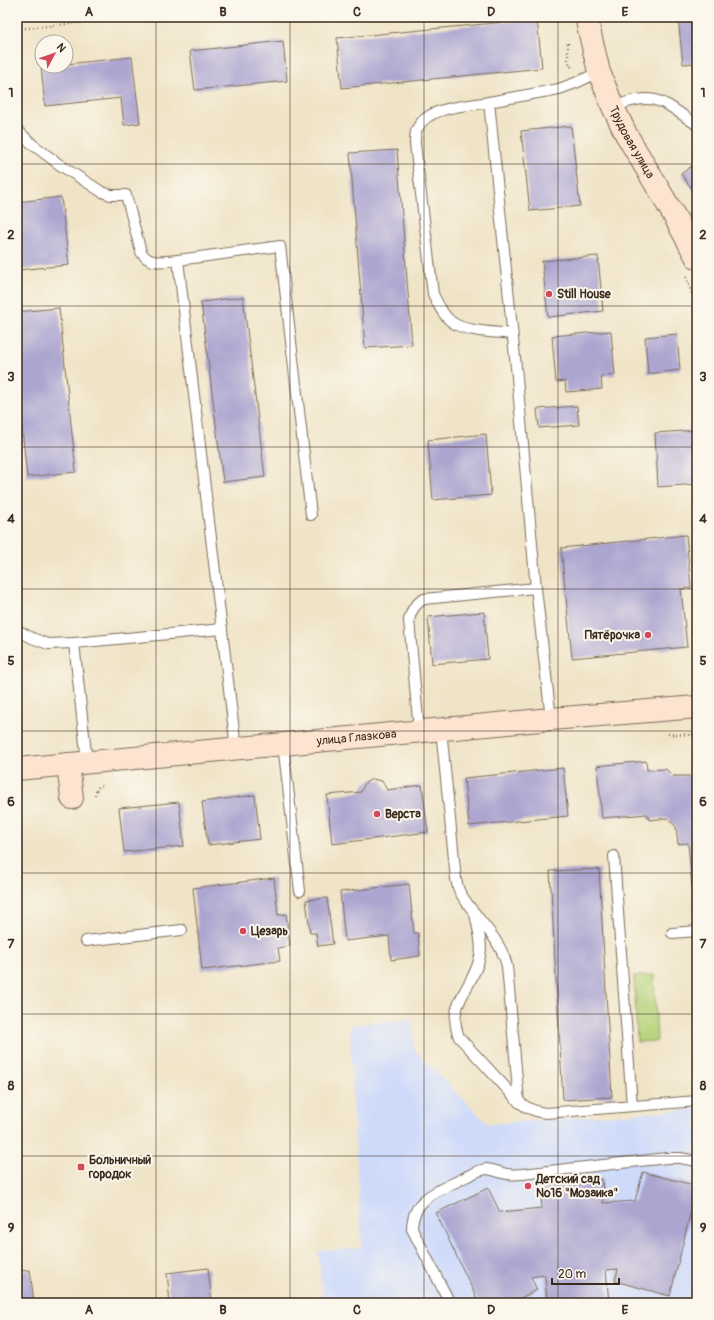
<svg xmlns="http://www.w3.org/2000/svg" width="714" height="1320" viewBox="0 0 714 1320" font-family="Pangolin,sans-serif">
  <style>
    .built { fill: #cedafa }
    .green { fill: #b5d278; stroke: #787e4b }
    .building { fill: #aca5d0 }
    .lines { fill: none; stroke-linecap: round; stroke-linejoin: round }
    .lane-casing { stroke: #7a6b59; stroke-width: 12 }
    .secondary-casing { stroke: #7a6b59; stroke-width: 24 }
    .path { stroke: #7a6b59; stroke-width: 2.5; stroke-dasharray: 1 3; stroke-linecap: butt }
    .lane { stroke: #fff; stroke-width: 10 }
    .secondary { stroke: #fde4d1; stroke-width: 22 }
    .grid { fill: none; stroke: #3b2a1e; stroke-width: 1; stroke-opacity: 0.55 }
    .poi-dot { fill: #d1495b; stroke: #fbf7ec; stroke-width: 1.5 }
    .labels { text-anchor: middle; stroke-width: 4; stroke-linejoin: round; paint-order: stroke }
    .street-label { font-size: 12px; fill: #3b2a1e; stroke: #fbf7ec }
    .poi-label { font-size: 12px; font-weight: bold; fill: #3b2a1e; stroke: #fbf7ec; text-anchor: start }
    .neatline { fill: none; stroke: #3b2a1e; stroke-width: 1.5 }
    .grid-label { font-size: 13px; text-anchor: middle; font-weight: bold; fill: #3b2a1e }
  </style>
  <rect width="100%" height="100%" fill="#fbf7ec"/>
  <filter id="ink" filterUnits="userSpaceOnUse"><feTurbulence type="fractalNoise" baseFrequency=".025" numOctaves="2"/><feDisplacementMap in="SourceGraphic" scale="8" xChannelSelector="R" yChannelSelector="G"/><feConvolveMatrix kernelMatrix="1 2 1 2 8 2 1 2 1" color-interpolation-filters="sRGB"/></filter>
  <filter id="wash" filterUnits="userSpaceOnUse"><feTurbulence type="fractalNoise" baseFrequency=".012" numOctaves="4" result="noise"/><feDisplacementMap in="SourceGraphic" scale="16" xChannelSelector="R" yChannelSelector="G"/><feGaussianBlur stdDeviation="0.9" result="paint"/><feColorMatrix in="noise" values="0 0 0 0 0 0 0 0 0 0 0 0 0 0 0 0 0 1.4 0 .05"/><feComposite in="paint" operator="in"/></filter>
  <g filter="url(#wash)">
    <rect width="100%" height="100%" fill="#f0e4c7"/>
    <path class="built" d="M412,1019L414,1050L488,1124L697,1109V1303H323L318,1251L362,1248L353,1109L350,1025Z"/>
    <path class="green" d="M654,975L657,1041L637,1042L634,976Z"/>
    <g id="blocks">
      <g class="building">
        <path d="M678,17H697V63L683,64Z"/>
        <path d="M537,19L542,68L342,88L337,38Z"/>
        <path d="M283,41L287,81L195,90L190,51Z"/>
        <path d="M132,57L140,123L124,125L121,98L45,106L41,66H66V64Z"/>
        <path d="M571,126L580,206L530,211L521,131Z"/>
        <path d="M397,150L412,345L365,348L350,153Z"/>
        <path d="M697,162V195L681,174Z"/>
        <path d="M61,197L69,265L17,270V202Z"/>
        <path d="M598,256L603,311L548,317L542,261Z"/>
        <path d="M243,297L265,477L223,482L201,302Z"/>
        <path d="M59,308L76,472L27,477L17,381V312Z"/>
        <path d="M611,331L615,375L601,376L602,389L566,392L565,381L556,382L552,336Z"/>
        <path d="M677,334L680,370L648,374L645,337Z"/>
        <path d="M577,406L579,425L539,428L537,409Z"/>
        <path d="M697,430V484L658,487L655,433Z"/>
        <path d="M486,434L491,495L433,500L428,440Z"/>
        <path d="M686,535L691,588L681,589L687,647L572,658L561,548Z"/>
        <path d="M484,612L488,659L432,664L428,617Z"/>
        <path d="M646,761L647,770L666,769L673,776H689L697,784V909H694L688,843L678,844L676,827L668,818L649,820L647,814L602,818L597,766Z"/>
        <path d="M563,768L568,816L469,826L464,778Z"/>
        <path d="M372,779L382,781L387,790L422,785L428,832L332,844L327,795L361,792L365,783Z"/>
        <path d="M255,795L260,839L208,845L202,802Z"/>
        <path d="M179,802L184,846L124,852L119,808Z"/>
        <path d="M599,869L612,1097L563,1100L550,871Z"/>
        <path d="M274,878L278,915L286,914L290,946L278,948L280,961L202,970L193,888Z"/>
        <path d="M409,884L414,933H418L420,956L391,960L389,936L345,941L340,892Z"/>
        <path d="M327,898L333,944L318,946L316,933H310L306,900Z"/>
        <path d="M643,1172L697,1186L670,1296L615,1281L618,1269L606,1270L609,1303H547L545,1275L531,1277L537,1290L510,1303H479L436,1213L488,1188L500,1212L542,1208L540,1184L602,1179L603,1203L635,1201Z"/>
        <path d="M208,1268L212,1303H170L167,1273Z"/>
        <path d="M30,1270L34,1303H17V1271Z"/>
      </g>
    </g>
  </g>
  <g filter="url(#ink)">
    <use href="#blocks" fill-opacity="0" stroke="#7a6b59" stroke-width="1"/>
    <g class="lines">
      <g class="lane-casing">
        <g id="lane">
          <path d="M489,102C468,106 427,106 417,129C415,133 415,140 415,144L433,294C438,304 444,318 455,324C469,332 495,332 512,334"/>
          <path d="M613,107C655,90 662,101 697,125"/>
          <path d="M17,130L32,144L60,165L102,192L111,195H126L141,252C150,266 163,261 178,260L236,748"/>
          <path d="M178,260L280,246L311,515"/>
          <path d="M17,630L32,638L48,644L74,643"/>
          <path d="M551,719L536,588L517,377L489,102L559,89L578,82L599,72"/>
          <path d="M441,729L456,879C457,884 458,890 461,894C476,919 500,937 507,966L519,1102"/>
          <path d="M419,731L409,620C412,609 415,604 424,599L536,588"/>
          <path d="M283,744L300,891"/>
          <path d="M87,762L74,643L222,629"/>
          <path d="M614,856L632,1106"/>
          <path d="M475,913C477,927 483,942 480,956C475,986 445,1004 459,1037L519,1102C528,1109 535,1112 546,1113L697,1101"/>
          <path d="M672,933L697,931"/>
          <path d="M86,941L182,930"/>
          <path d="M450,1303L412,1229C412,1199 437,1191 460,1180C468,1176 477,1170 486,1169C492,1169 500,1173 507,1174C512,1175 517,1174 522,1174L667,1158H680L697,1161"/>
        </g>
      </g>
      <g class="secondary-casing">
        <g id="secondary">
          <path id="s1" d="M586,17L599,72L613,107L626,134L675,217L697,258"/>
          <path d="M68,764L72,798"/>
          <path id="s2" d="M17,769L551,719L697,707"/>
        </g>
      </g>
      <g class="path">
        <path d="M17,29L135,17"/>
        <path d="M568,43V61L572,68"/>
        <path d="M686,277L697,307"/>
        <path d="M668,734L697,735"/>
        <path d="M95,795L97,788L102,785"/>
      </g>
      <use href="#lane" class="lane"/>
      <use href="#secondary" class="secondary"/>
    </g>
  </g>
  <path class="grid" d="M156,17V1303M290,17V1303M424,17V1303M558,17V1303M17,164H697M17,306H697M17,447H697M17,589H697M17,731H697M17,873H697M17,1014H697M17,1156H697"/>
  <g class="poi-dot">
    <circle cx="549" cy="294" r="4"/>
    <circle cx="648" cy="635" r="4"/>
    <circle cx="377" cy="814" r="4"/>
    <circle cx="243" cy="931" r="4"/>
    <rect x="77" y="1163" width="8" height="8" rx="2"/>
    <circle cx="528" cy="1186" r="4"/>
  </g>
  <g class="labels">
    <g class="street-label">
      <text dy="4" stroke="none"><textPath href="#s1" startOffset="134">Трудовая улица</textPath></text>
      <text dy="4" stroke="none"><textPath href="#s2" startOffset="341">улица Глазкова</textPath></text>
    </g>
    <g class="poi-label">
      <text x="557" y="298">Still House</text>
      <text x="640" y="639" text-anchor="end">Пятёрочка</text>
      <text x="385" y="818">Верста</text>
      <text x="251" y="935">Цезарь</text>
      <text x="89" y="1164">Больничный<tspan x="89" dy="14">городок</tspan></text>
      <text x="536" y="1183">Детский сад<tspan x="536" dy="14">№16 "Мозаика"</tspan></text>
    </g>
  </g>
  <rect width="714" height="1320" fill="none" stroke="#fbf7ec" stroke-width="44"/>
  <g transform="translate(54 54) rotate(49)"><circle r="19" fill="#fbf7ec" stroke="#aea59a"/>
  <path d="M0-3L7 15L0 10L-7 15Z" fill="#d1495b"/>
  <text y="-6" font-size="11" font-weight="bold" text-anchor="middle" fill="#3b2a1e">N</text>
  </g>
  <path d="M552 1278v6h67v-6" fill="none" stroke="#3b2a1e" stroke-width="2"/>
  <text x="558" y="1278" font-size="12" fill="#3b2a1e" stroke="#fbf7ec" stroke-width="3" paint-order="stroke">20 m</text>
  <rect x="22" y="22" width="670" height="1276" class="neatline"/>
  <g class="grid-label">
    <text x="89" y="16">A</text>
    <text x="223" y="16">B</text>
    <text x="357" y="16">C</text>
    <text x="491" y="16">D</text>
    <text x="625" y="16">E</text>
    <text x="11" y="97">1</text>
    <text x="703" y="97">1</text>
    <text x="11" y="239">2</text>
    <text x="703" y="239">2</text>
    <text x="11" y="381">3</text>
    <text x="703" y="381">3</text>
    <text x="11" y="523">4</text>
    <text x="703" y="523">4</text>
    <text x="11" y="665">5</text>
    <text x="703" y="665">5</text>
    <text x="11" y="806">6</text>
    <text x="703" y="806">6</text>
    <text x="11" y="948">7</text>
    <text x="703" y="948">7</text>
    <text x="11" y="1090">8</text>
    <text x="703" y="1090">8</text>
    <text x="11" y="1232">9</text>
    <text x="703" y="1232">9</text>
    <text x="89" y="1314">A</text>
    <text x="223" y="1314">B</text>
    <text x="357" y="1314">C</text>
    <text x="491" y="1314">D</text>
    <text x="625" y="1314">E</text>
  </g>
</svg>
